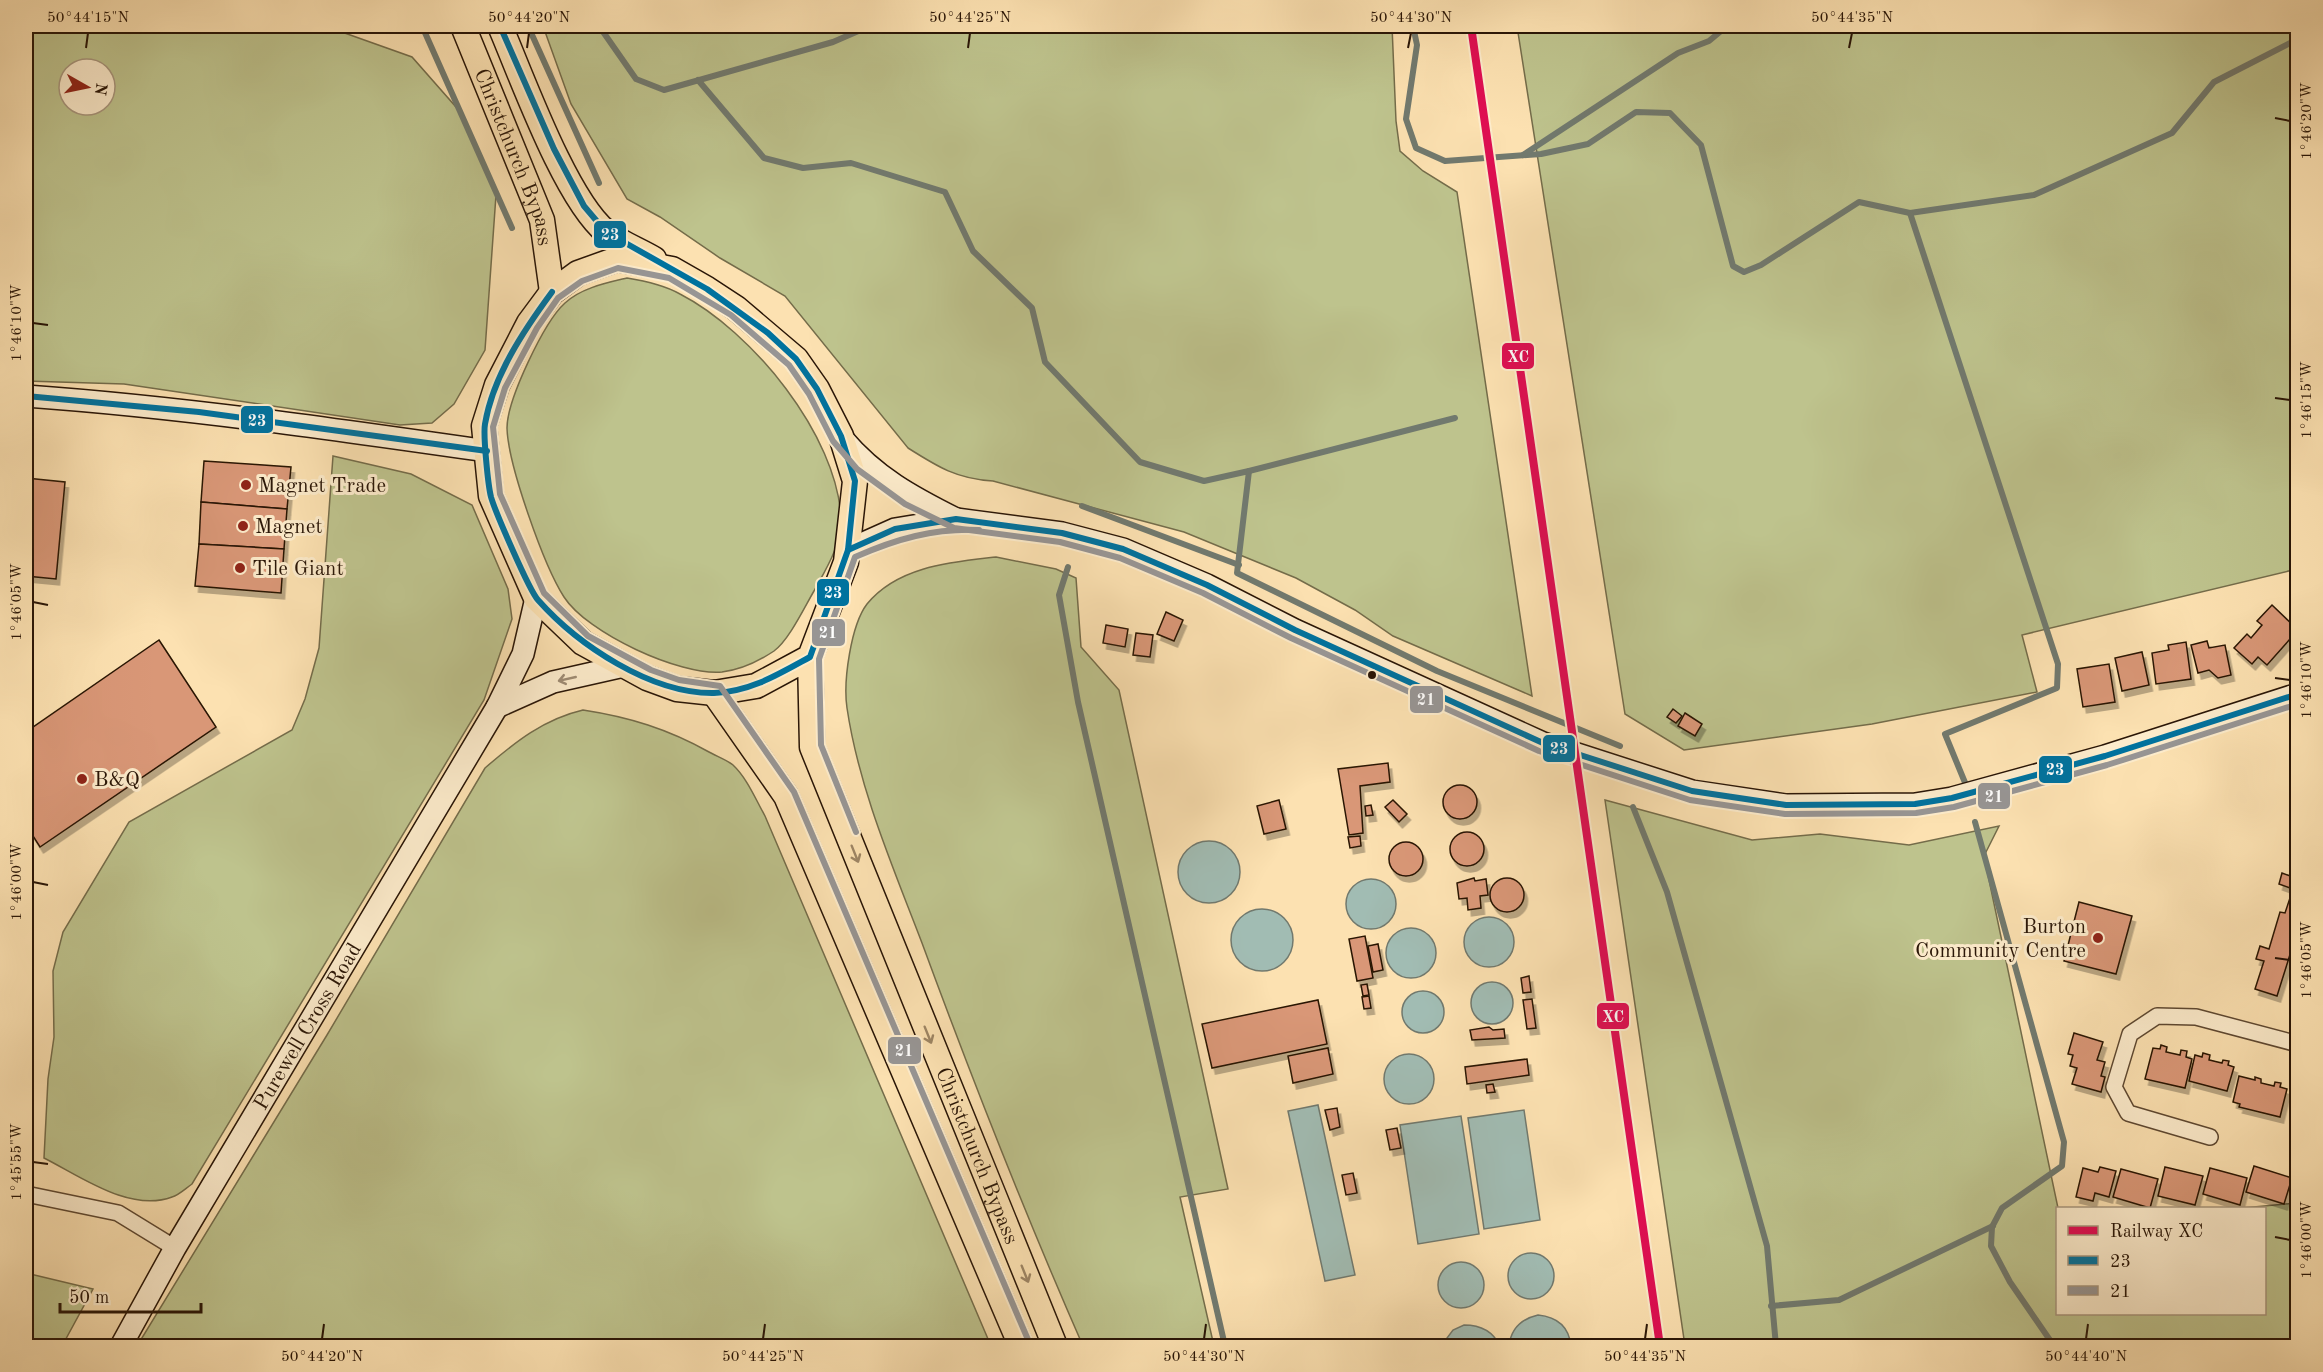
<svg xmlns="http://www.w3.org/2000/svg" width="2323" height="1372" viewBox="0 0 2323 1372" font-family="'Old Standard TT',serif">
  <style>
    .green { fill: #bec38d; stroke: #746c4a; stroke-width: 1.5; fill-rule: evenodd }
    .water { fill: #a1bcb3; stroke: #71796e; stroke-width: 1.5 }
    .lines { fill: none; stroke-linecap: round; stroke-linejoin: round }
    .stream { stroke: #71796e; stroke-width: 6 }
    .building { fill: #d99777; stroke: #291506; stroke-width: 1.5; filter: url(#shadow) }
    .street-casing { stroke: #5e4831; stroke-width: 18 }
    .secondary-casing { stroke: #291506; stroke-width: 24 }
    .primary-casing { stroke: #291506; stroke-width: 27 }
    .street { stroke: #fdeccc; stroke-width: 15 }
    .secondary { stroke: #fdeccc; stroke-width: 21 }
    .primary { stroke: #fce1b1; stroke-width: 24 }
    .bus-1-casing { stroke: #fdeccc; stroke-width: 10 }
    .bus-2-casing { stroke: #fdeccc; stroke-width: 10 }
    .bus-1 { stroke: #00729e; stroke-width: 6 }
    .bus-2 { stroke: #979594; stroke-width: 6 }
    .rail-1-casing { stroke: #fdeccc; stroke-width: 12 }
    .rail-1 { stroke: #df0d52; stroke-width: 8 }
    .oneway { stroke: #9e8b73 }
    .oneway2 { stroke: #9d8564 }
    .ticks { fill: none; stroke: #291506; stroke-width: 2 }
    .poi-dot { fill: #8f2418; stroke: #fdeccc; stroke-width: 2 }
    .bus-dot { fill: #291506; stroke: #fdeccc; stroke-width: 2 }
    .labels { text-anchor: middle; stroke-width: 6; stroke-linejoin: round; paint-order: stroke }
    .street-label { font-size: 21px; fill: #291506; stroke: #fdeccc }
    .poi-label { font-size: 21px; fill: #291506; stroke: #fdeccc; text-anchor: start }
    .line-badge { stroke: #fdeccc; stroke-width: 2 }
    .badge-label { font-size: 16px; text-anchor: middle; font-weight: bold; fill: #fff }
    .neatline { fill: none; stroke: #291506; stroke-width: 2 }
    .ticks-label { font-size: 15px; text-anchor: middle; fill: #291506 }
  </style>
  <defs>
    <filter id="shadow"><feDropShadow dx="3.5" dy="6" stdDeviation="0" flood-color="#0004"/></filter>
  </defs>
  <rect width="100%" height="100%" fill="#fce1b1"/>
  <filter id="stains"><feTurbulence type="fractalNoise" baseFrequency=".00333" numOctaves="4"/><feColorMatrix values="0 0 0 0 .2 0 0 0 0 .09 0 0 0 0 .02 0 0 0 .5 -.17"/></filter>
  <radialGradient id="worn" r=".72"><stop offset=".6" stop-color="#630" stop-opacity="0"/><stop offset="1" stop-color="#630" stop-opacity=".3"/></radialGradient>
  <g class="green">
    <path d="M26,26H325L412,57L463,115L496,195L485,350L454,404L432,423L400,425L124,384L26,381ZM69,69H105V105H69Z"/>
    <path d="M543,26H1392L1396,121L1400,151L1423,171L1457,192L1532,696L1393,636L1355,610L1296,578L1184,532L993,481C957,479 938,467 908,448L785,296L720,258L660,217L627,199L571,104Z"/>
    <path d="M1517,26H2297V569L2022,635L2037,692L1872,724L1684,750L1625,714Z"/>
    <path d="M627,278C646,281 664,285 680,294C752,331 837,435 841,518C842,544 826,569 814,591C804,608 789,640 774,651C759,661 739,670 722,672C680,676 587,633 564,597C544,566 508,465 507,428C507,400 544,322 565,303C581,288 606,283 627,278Z"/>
    <path d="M333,456L411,474L472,505L508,589L512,619L484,700L192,1184C186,1188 179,1195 172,1197C130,1213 80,1176 44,1158L48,1079L54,1037L53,971L63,932L129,822L292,730L305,699L319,648Z"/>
    <path d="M996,557L1056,569L1076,578L1081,647L1119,690L1228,1189L1180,1197L1214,1346H1083C1025,1214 972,1079 922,943C893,867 859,789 847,708C843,681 851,625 867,604C898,566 952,562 996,557Z"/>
    <path d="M583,710C629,717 668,729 709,752C716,756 727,760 733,765C747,778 756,800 765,816L991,1346H137L327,1035L485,768C515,742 544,719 583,710Z"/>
    <path d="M1605,800L1752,840L1820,834L1909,845L1999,826L1984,856L2058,1208V1314H2264V1208H2243L2297,1203V1346H1685Z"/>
    <path d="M26,1273L93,1289L62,1346H26Z"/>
  </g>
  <g class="water">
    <circle cx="1209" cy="872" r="31"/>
    <circle cx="1371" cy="904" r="25"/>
    <circle cx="1262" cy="940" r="31"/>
    <circle cx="1489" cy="942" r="25"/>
    <circle cx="1411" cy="953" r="25"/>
    <circle cx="1492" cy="1003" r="21"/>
    <circle cx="1423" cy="1012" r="21"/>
    <circle cx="1409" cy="1079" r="25"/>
    <path d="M1318,1105L1355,1275L1325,1281L1288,1111Z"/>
    <path d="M1524,1110L1540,1220L1484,1229L1468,1118Z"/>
    <path d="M1461,1116L1479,1234L1418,1244L1400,1125Z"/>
    <circle cx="1531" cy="1276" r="23"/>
    <circle cx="1461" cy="1285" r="23"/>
    <path d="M1538,1315C1558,1317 1569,1327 1571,1346H1509C1511,1328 1521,1319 1538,1315Z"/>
    <path d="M1464,1325C1481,1325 1493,1331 1500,1346H1441L1453,1330Z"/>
  </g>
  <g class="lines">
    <g class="stream">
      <path d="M422,26L512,228"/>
      <path d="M528,26L599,183"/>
      <path d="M599,26L636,79L664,90L833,42L870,26"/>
      <path d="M1413,26L1417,45L1406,119L1416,148L1445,161L1541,154L1588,144L1636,112L1670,113L1701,145L1733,266L1744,272L1761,265L1859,202L1910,213L2034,195L2172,133L2214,82L2298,39"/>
      <path d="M698,80L764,158L803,168L851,163L945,192L973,251L1032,308L1045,362L1140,462L1204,481L1249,471L1237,573L1437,671L1620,746"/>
      <path d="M1523,155L1678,53L1709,41L1727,26"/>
      <path d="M1910,213L2058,664L2057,688L1945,734L1966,785"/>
      <path d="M1249,471L1455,418"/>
      <path d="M1082,506L1239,565"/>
      <path d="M1068,567L1059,595L1078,702L1225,1346"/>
      <path d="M1633,807L1667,892L1767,1246L1776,1346"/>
      <path d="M1975,822L2064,1142L2062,1166L2002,1208L1992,1227L1991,1246L2010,1282L2054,1346"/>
      <path d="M1771,1306L1839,1300L1993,1226"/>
    </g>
  </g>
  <g class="building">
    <path d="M204,461L291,467L287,509L201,502Z"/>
    <path d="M26,478L65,482L56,579L26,576Z"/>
    <path d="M201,502L287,509L284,549L199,544Z"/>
    <path d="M199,544L284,549L281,593L195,586Z"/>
    <path d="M2298,599V623L2290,602Z"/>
    <path d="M2272,605L2298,630L2267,665L2258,657L2252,664L2234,648L2247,634L2251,638L2262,625L2257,621Z"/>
    <path d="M1166,612L1183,620L1174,641L1157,634Z"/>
    <path d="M1106,625L1128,629L1125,647L1103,643Z"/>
    <path d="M1136,633L1153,635L1150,657L1133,655Z"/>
    <path d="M159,640L216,727L40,847L26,825V732Z"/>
    <path d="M2207,641L2209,648L2225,645L2231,675L2218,678L2209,670L2198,673L2191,645Z"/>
    <path d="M2186,642L2191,679L2156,684L2152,653L2169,650L2168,645Z"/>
    <path d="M2142,652L2149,685L2122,691L2115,658Z"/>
    <path d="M2109,664L2115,702L2083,707L2077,669Z"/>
    <path d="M1673,709L1682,716L1676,723L1667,717Z"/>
    <path d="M1685,713L1702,724L1695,736L1678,726Z"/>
    <path d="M1388,763L1390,782L1360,786L1363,833L1349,835L1338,769Z"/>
    <circle cx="1460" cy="802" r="17"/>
    <path d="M1279,800L1286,829L1264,834L1257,806Z"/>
    <path d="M1393,800L1407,814L1399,822L1385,807Z"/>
    <path d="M1371,805L1373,815L1366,816L1365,806Z"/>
    <circle cx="1467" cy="849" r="17"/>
    <path d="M1360,836L1361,846L1350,848L1348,837Z"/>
    <circle cx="1406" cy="859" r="17"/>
    <path d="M2294,872L2298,873V929L2277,996L2255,989L2264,961L2256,959L2260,946L2269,949L2280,912L2285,913L2293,889L2279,884L2282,873L2293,877Z"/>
    <path d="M1474,878L1475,881L1486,879L1488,895L1480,896L1481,908L1468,910L1467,898L1459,899L1457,883Z"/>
    <circle cx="1507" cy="895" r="17"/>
    <path d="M2079,902L2132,916L2116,974L2064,961Z"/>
    <path d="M1365,936L1373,978L1357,981L1349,939Z"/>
    <path d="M1378,944L1383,970L1373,972L1368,946Z"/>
    <path d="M1529,976L1531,992L1523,993L1521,978Z"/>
    <path d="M1367,984L1369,995L1363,996L1361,985Z"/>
    <path d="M1369,996L1371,1008L1364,1009L1362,997Z"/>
    <path d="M1532,999L1536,1028L1527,1029L1523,1000Z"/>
    <path d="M1318,1000L1327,1044L1212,1068L1202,1024Z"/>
    <path d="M1489,1027L1493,1030L1504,1029L1505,1038L1472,1040L1470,1030Z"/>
    <path d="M2074,1033L2103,1042L2097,1060L2105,1062L2101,1076L2105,1077L2101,1092L2072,1084L2077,1068L2070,1066L2073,1055L2068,1054Z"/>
    <path d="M2161,1045L2167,1047L2166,1052L2180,1055L2181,1050L2187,1051L2186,1057L2192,1059L2185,1088L2145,1079L2153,1048L2160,1049Z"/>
    <path d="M1328,1048L1333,1074L1293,1083L1288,1056Z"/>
    <path d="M2203,1053L2210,1055L2209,1060L2222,1063L2223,1060L2229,1061L2228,1065L2234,1067L2227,1091L2189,1081L2195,1055L2202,1057Z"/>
    <path d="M1527,1059L1529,1075L1467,1084L1465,1067Z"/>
    <path d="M2239,1076L2255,1080V1077L2261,1079V1083L2274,1086L2275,1082L2281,1083L2280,1087L2287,1089L2280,1117L2239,1107L2240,1104L2233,1102Z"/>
    <path d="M1493,1084L1495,1092L1487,1093L1486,1085Z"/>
    <path d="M1337,1108L1340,1127L1330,1130L1325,1110Z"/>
    <path d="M1397,1128L1401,1148L1390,1150L1386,1130Z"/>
    <path d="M2254,1166L2292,1178L2284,1204L2246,1192Z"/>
    <path d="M2100,1167L2116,1171L2109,1197L2095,1193L2093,1201L2076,1197L2083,1168L2098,1172Z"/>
    <path d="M2165,1167L2203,1176L2195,1205L2158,1196Z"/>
    <path d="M2210,1168L2247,1178L2240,1205L2203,1194Z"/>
    <path d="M2121,1169L2158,1179L2150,1208L2113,1197Z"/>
    <path d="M1353,1173L1357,1193L1346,1195L1342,1175Z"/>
  </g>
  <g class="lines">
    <g class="street-casing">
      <g id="street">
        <path d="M2210,1137L2128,1113L2114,1087L2130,1034L2157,1016L2196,1017L2298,1044"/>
        <path d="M26,1194L118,1213L175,1248"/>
      </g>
    </g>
    <g class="secondary-casing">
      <g id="secondary">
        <path d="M26,396C180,407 333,429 487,451"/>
        <path d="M843,439C875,477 912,497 956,519"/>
        <path d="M848,550L895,529L956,519L1062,533L1123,549L1207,585L1295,630L1543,743L1692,791L1786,805L1915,804L1952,798L2105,756L2298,694"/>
        <path d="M497,707L553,682L624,666"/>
        <path id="s1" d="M121,1346L175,1248L497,707L523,654L536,598"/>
      </g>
    </g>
    <g class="primary-casing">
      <g id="primary">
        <path id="s2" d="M463,26L542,220L552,292"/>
        <path d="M500,26C522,77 565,198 606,232C620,243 639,250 654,259"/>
        <path id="s3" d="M810,657L756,686L714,693L677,689L647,678L583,643L536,598L491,496L484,426L497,385L529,323L552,292L578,273L617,259L672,269L707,289L736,308L796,359L817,389L841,436L855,481L846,562L810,657L812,747L1055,1346"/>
        <path d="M714,693L786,796L1021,1346"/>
      </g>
    </g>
    <use href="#street" class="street"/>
    <use href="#secondary" class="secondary"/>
    <use href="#primary" class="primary"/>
    <g class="bus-1-casing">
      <g id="bus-1">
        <path d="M500,26L554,149L584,206L606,232L707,289L768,333L796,359L817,389L841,436L855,481L848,550L810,657C779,674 750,692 714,693C651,694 578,645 538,600C529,590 495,511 491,497C488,485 483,435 485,424C493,376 524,330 552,292"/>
        <path d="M26,396L199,412L487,451"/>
        <path d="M848,550L895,529L956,519L1062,533L1123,549L1207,585L1295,630L1543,743L1692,791L1786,805L1915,804L1952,798L2105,756L2298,694"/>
      </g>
    </g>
    <g class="bus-2-casing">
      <g id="bus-2">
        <path d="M856,832L821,745L819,659L855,557C896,539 934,528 979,530"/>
        <path d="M1029,1342L794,792L720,686L679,680L651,670L588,636L544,593L500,494L493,427L505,388L537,328L558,298L582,281L618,268L669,278L731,315L789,365L809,394L833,441L857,469L905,504L954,528L1060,542L1120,558L1203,593L1291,638L1539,751L1690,800L1785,814L1916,813L1954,807L2107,765L2298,704"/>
      </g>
    </g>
    <use href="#bus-1" class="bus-1"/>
    <use href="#bus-2" class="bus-2"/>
    <g class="rail-1-casing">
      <path id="rail-1" d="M1471,26L1660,1346"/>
    </g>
    <use href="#rail-1" class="rail-1"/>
  </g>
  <defs><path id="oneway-shaft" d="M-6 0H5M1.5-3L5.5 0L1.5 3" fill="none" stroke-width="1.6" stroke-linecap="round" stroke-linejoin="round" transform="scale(1.5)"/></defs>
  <use class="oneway" href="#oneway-shaft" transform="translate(567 679) rotate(167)"/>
  <g class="oneway2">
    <use href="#oneway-shaft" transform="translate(855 854) rotate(68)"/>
    <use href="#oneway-shaft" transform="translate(928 1035) rotate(68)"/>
    <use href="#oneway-shaft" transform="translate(1025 1274) rotate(68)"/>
  </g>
  <path class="ticks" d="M86,48L88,33M527,48L529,33M968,48L970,33M1408,48L1411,33M1849,48L1852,33M2275,118L2290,121M33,323L48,325M2275,398L2290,400M33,602L48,605M2275,678L2290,680M33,882L48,885M2275,958L2290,960M33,1162L48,1164M2275,1237L2290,1240M322,1339L324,1324M763,1339L765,1324M1204,1339L1206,1324M1645,1339L1647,1324M2086,1339L2088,1324"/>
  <g class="poi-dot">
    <circle cx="246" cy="485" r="6"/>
    <circle cx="243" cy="526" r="6"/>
    <circle cx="240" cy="568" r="6"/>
    <circle cx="82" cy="779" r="6"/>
    <circle cx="2098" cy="938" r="6"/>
  </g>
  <circle class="bus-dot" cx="1372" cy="675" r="5"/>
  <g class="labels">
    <g class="street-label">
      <text dy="7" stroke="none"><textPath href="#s2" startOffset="141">Christchurch Bypass</textPath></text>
      <text dy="7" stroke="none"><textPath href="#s1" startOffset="370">Purewell Cross Road</textPath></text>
      <text dy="7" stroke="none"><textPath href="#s3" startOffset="1778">Christchurch Bypass</textPath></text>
    </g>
    <g class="poi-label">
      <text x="258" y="492">Magnet Trade</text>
      <text x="255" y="533">Magnet</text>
      <text x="252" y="575">Tile Giant</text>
      <text x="94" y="786">B&amp;Q</text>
      <text x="2086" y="933" text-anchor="end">Burton<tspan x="2086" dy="24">Community Centre</tspan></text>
    </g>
  </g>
  <g class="line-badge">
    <rect x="593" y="220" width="34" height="29" rx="6" fill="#00729e"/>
    <rect x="1501" y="342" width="34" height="28" rx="6" fill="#df0d52"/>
    <rect x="240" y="405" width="34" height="29" rx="6" fill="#00729e"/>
    <rect x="816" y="578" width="34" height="29" rx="6" fill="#00729e"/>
    <rect x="811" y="618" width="35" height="29" rx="6" fill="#979594"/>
    <rect x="1409" y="685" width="35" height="29" rx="6" fill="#979594"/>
    <rect x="1542" y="734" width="34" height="29" rx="6" fill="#00729e"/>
    <rect x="2038" y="755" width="35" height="29" rx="6" fill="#00729e"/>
    <rect x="1977" y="782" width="34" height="28" rx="6" fill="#979594"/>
    <rect x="1596" y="1002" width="34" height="28" rx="6" fill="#df0d52"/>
    <rect x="887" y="1036" width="35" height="29" rx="6" fill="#979594"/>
  </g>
  <g class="badge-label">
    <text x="610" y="240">23</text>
    <text x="1518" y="362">XC</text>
    <text x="257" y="426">23</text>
    <text x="833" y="598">23</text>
    <text x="828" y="638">21</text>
    <text x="1426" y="705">21</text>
    <text x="1559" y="754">23</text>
    <text x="2055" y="775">23</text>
    <text x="1994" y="802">21</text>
    <text x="1613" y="1022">XC</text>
    <text x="904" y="1056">21</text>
  </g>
  <rect width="2323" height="1372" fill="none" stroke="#fce1b1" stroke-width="66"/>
  <rect x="2056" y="1207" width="210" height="108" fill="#fdeccc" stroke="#a8967d" stroke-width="1.5"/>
  <rect x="2068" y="1226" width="30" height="9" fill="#df0d52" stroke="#a8967d" stroke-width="1.5"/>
  <text x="2110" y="1237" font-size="18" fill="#291506">Railway XC</text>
  <rect x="2068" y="1256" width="30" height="9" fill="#00729e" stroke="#a8967d" stroke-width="1.5"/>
  <text x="2110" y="1267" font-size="18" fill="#291506">23</text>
  <rect x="2068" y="1286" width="30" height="9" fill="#979594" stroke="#a8967d" stroke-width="1.5"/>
  <text x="2110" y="1297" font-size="18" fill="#291506">21</text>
  <g transform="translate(87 87) rotate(99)"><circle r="28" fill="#fdeccc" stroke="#a8967d" stroke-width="1.5"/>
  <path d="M0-4.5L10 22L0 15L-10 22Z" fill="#8f2418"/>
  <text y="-9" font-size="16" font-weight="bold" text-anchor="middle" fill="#291506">N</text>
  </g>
  <path d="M60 1303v9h141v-9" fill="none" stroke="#291506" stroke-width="3"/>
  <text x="69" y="1303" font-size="18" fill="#291506" stroke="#fdeccc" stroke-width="4.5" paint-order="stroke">50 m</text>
  <rect x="33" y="33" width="2257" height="1306" class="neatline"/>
  <g class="ticks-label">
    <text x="88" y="22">50°44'15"N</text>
    <text x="529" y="22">50°44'20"N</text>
    <text x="970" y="22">50°44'25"N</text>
    <text x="1411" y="22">50°44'30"N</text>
    <text x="1852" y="22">50°44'35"N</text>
    <text transform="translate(2306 121) rotate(-90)" y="5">1°46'20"W</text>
    <text transform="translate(16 323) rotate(-90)" y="5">1°46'10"W</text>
    <text transform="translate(2306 400) rotate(-90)" y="5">1°46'15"W</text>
    <text transform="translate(16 602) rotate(-90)" y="5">1°46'05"W</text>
    <text transform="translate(2306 680) rotate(-90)" y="5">1°46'10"W</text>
    <text transform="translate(16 882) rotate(-90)" y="5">1°46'00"W</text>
    <text transform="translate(2306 960) rotate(-90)" y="5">1°46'05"W</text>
    <text transform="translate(16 1162) rotate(-90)" y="5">1°45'55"W</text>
    <text transform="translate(2306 1240) rotate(-90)" y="5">1°46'00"W</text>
    <text x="322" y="1361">50°44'20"N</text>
    <text x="763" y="1361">50°44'25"N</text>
    <text x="1204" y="1361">50°44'30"N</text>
    <text x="1645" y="1361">50°44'35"N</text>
    <text x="2086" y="1361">50°44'40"N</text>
  </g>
  <rect width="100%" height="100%" filter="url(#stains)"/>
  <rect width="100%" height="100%" fill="url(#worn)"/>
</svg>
